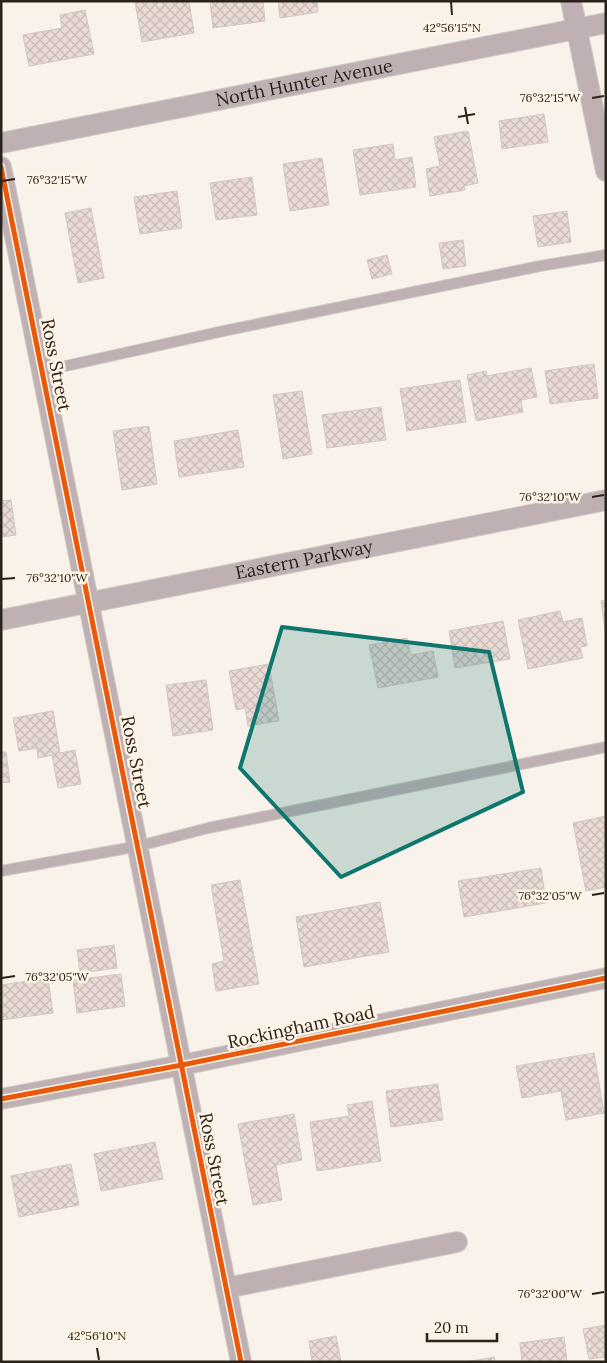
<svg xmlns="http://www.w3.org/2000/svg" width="607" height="1363" viewBox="0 0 607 1363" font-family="Lora,serif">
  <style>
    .building { fill: url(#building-cross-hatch); stroke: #d1c8c4 }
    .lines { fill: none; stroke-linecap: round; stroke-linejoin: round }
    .lane-casing { stroke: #d2cdc5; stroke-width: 12 }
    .street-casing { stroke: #d2cdc5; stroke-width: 22 }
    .lane { stroke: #bfb1b3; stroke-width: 10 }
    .street { stroke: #bfb1b3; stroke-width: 20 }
    .cycleway-casing { stroke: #fef3e4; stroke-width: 8 }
    .cycleway { stroke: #e8590c; stroke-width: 5 }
    .marked { fill: #0f766e; fill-opacity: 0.2; stroke: #0f766e; stroke-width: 4; stroke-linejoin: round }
    .ticks { fill: none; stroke: #2a231a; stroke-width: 2 }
    .labels { text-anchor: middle; stroke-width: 5; stroke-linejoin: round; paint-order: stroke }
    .street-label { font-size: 18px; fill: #2a231a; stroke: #fef3e4 }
    .ticks-label { font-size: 12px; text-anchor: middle; fill: #2a231a; stroke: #fef3e4; stroke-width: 5; stroke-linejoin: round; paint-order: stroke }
  </style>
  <defs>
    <pattern id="building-cross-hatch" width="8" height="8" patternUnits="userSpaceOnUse" patternTransform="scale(1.25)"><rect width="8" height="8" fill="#e9dad5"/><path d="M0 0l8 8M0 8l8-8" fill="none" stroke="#c8bbb6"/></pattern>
  </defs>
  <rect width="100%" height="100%" fill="#f8f2ea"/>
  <g class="building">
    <path d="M189,1L194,33L142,42L135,2Z"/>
    <path d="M210,1H263L265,21L213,28Z"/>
    <path d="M278,1H317L318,12L280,18Z"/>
    <path d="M85,10L94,54L29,66L23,35L62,28L60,15Z"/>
    <path d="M544,114L548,142L502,149L499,121Z"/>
    <path d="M468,131L478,183L464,186L465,190L430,196L426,169L440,166L434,137Z"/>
    <path d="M393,144L395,160L412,157L416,187L360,195L353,150Z"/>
    <path d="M322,158L329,205L290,211L283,164Z"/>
    <path d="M252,177L257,215L216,220L210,183Z"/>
    <path d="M177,191L182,228L140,234L134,197Z"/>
    <path d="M91,208L104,278L78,283L65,213Z"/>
    <path d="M567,211L571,242L538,247L533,216Z"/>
    <path d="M463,240L466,266L443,269L439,243Z"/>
    <path d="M387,255L392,274L372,279L367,260Z"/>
    <path d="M594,364L598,398L550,404L545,371Z"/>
    <path d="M531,368L537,397L521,400L523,412L476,421L467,375L486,371L487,376Z"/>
    <path d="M460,380L466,422L407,431L400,389Z"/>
    <path d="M302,391L312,454L283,459L273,395Z"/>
    <path d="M381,407L386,440L327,448L322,415Z"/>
    <path d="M149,426L157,484L122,490L113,431Z"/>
    <path d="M238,430L244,467L179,477L174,441Z"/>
    <path d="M11,500L16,535L1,537V501Z"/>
    <path d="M606,600V636L601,601Z"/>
    <path d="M560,611L563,622L582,618L587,646L580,647L583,658L528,669L518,620Z"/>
    <path d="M503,621L510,659L455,668L449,631Z"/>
    <path d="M407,638L411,655L433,651L438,677L378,688L369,645Z"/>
    <path d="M269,664L279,721L248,726L245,708L236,710L229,671Z"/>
    <path d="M206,680L213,730L173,736L166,685Z"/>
    <path d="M53,711L60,753L75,750L81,784L58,788L52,755L38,758L37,748L19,751L13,718Z"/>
    <path d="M1,752H6L10,782L1,783Z"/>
    <path d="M606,816V887L586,891L573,823Z"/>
    <path d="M541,868L546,903L464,917L458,881Z"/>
    <path d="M240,880L259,984L216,991L212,964L224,961L211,885Z"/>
    <path d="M380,902L389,952L304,967L296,917Z"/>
    <path d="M114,945L117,968L80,973L77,950Z"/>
    <path d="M121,974L125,1006L77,1013L73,980Z"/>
    <path d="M48,978L53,1013L1,1020V985Z"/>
    <path d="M594,1053L604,1113L566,1120L561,1091L522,1098L516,1066Z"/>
    <path d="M438,1084L443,1120L391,1127L386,1091Z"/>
    <path d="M372,1101L381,1161L317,1171L310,1122L349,1116L347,1105Z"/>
    <path d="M294,1114L302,1160L276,1165L282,1200L253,1205L238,1124Z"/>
    <path d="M155,1142L163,1179L101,1191L94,1154Z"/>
    <path d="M71,1164L79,1205L19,1217L11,1176Z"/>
    <path d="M606,1325V1357L589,1359L583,1329Z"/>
    <path d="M336,1336L341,1362H312L309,1341Z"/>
    <path d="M564,1337L567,1362H522L520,1343Z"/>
    <path d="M494,1357L495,1362H465Z"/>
  </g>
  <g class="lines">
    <g class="lane-casing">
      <g id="lane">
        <path d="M43,371L228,330L540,266L606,255"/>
        <path d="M1,871L139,846L208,828L606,747"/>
      </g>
    </g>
    <g class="street-casing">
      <g id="street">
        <path d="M571,1L606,171"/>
        <path id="s1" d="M1,143L606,23"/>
        <path d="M1,167L241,1362"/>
        <path id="s2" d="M1,620L606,500"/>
        <path d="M1,1099L182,1065L606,978"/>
        <path d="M226,1288L457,1242"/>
      </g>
    </g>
    <use href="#lane" class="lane"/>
    <use href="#street" class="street"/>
    <g class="cycleway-casing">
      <g id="cycleway">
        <path d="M1,167L241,1362"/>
        <path d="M1,1099L182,1065L606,978"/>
      </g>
    </g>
    <use href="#cycleway" class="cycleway"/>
  </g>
  <path class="marked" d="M282,627L489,652L523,792L341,877L240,768Z"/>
  <path class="ticks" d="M451,2L452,15M592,98L604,96M465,107L468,124M458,117L475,114M2,181L15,179M592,497L604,495M2,579L15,578M592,895L604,893M2,978L15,976M592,1294L604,1292M97,1348L99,1360"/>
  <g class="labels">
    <g class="street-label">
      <text dy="6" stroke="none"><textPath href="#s1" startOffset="309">North Hunter Avenue</textPath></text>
      <text transform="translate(56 365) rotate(79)" y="6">Ross Street</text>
      <text dy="6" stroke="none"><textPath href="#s2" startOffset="309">Eastern Parkway</textPath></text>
      <text transform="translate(136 762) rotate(79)" y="6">Ross Street</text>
      <text transform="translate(301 1027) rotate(-12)" y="6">Rockingham Road</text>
      <text transform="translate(214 1159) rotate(79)" y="6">Ross Street</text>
    </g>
  </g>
  <g class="ticks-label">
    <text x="452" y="32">42°56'15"N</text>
    <text x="550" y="102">76°32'15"W</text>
    <text x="57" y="184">76°32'15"W</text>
    <text x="550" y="501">76°32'10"W</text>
    <text x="57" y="582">76°32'10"W</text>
    <text x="550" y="900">76°32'05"W</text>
    <text x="57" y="981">76°32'05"W</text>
    <text x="550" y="1298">76°32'00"W</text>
    <text x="97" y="1340">42°56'10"N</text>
  </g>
  <rect width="607" height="1363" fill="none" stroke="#2a231a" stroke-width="5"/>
  <path d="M427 1333v8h70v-8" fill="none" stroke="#2a231a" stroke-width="2.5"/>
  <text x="434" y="1333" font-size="15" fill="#2a231a" stroke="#fef3e4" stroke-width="4" paint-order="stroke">20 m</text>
</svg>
